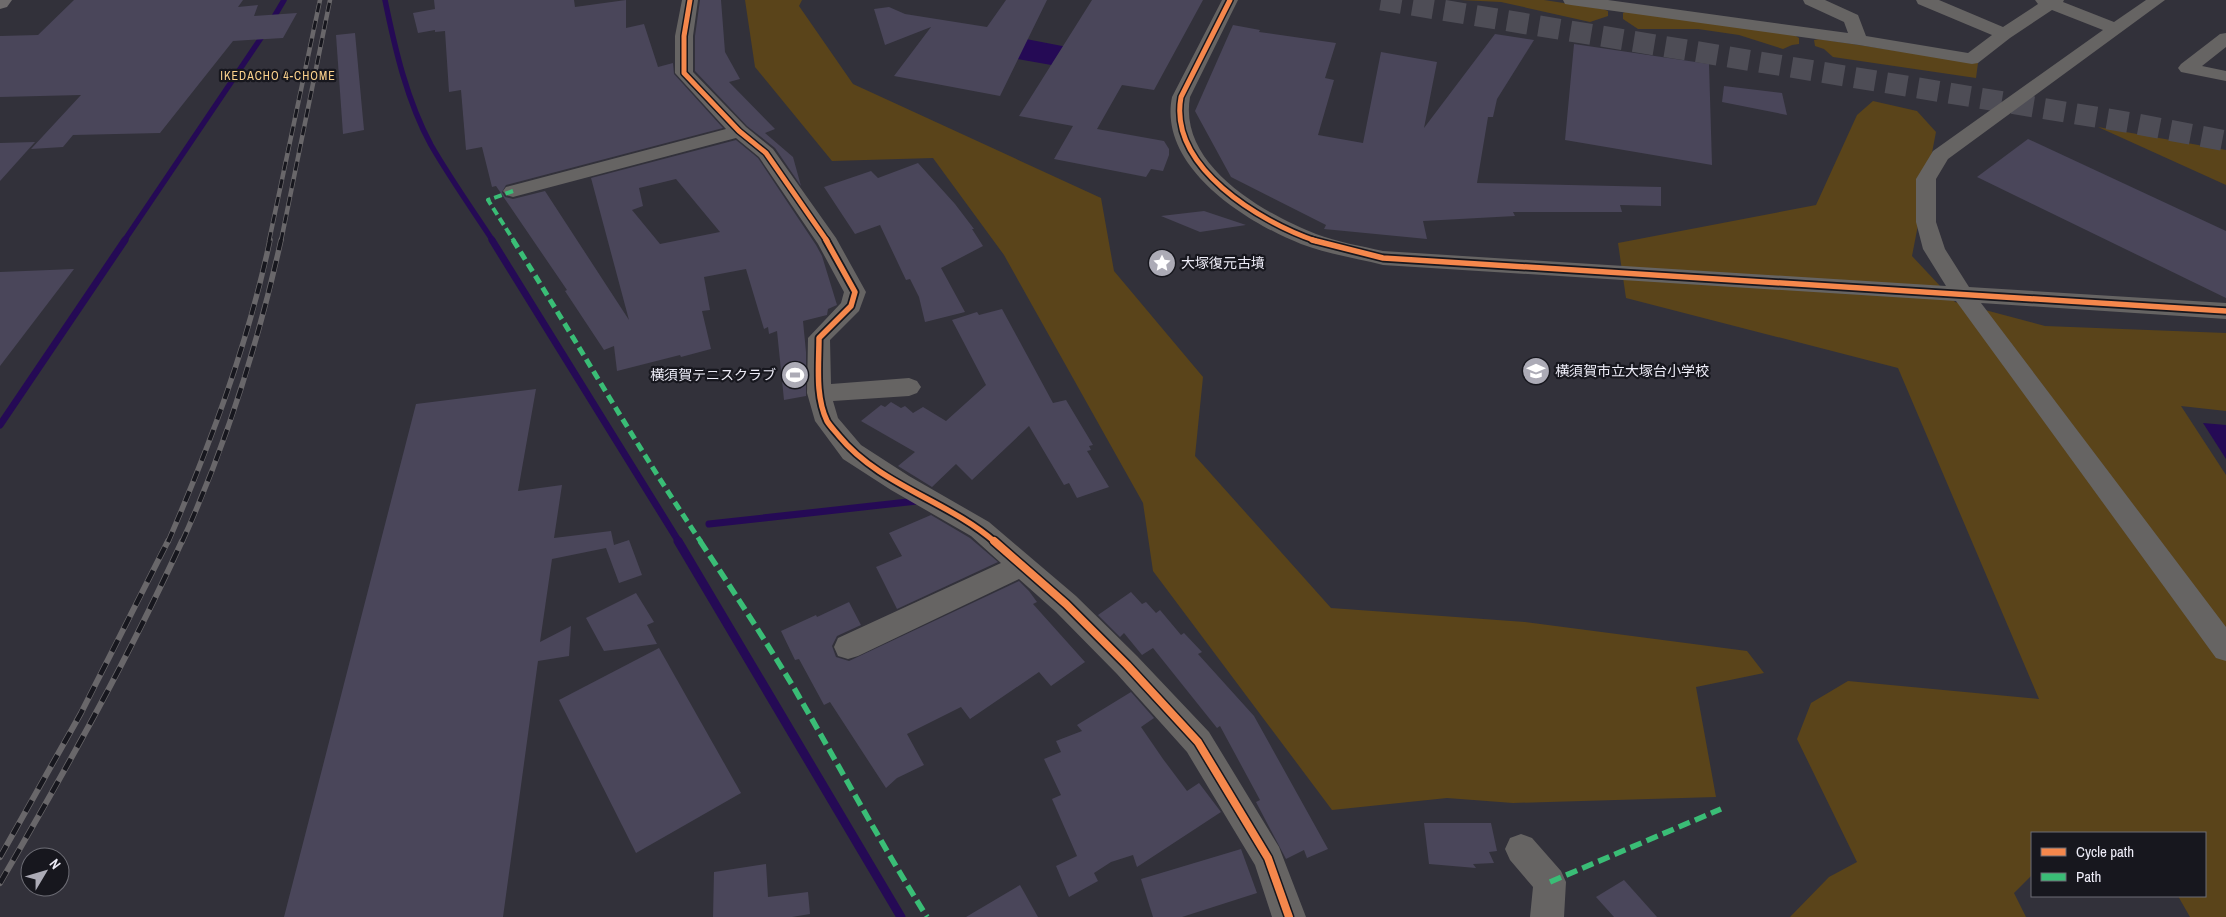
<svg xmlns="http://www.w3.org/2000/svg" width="2226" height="917" viewBox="0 0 2226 917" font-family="'Archivo Narrow','Noto Sans JP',sans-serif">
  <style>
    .green { fill: #5a441a }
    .water { fill: #250a55 }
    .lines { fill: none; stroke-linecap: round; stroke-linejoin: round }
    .stream-far2 { stroke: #250a55; stroke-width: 5.5 }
    .stream-far1 { stroke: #250a55; stroke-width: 7 }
    .stream { stroke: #250a55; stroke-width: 9 }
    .building { fill: #4a465a; fill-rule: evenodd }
    .highway-tunnel { stroke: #4e4d56; stroke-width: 21; stroke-dasharray: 21 11; stroke-linecap: butt }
    .minor { fill: #666463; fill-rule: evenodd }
    .highway { fill: #6e6b6c; fill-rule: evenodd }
    .rail-far2-casing { stroke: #69676a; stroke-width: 4.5 }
    .rail-far1-casing { stroke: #69676a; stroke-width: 5.5 }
    .rail-casing { stroke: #69676a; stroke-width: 6 }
    .rail-far2 { stroke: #17171e; stroke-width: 3; stroke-dasharray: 9; stroke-linecap: butt }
    .rail-far1 { stroke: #17171e; stroke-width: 4; stroke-dasharray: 11; stroke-linecap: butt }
    .rail { stroke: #17171e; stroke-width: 4.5; stroke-dasharray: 13; stroke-linecap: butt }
    .quiet-far2 { stroke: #3abd76; stroke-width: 4; stroke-dasharray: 8 4; stroke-linecap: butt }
    .quiet-far1 { stroke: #3abd76; stroke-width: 5; stroke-dasharray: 9 5; stroke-linecap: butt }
    .quiet { stroke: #3abd76; stroke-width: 5.5; stroke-dasharray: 12 5.5; stroke-linecap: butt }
    .cycleway-far2-casing { stroke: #17171e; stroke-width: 8 }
    .cycleway-far1-casing { stroke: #17171e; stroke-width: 9 }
    .cycleway-casing { stroke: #17171e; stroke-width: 11 }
    .cycleway-far2 { stroke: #f5874c; stroke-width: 5 }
    .cycleway-far1 { stroke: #f5874c; stroke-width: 5.5 }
    .cycleway { stroke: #f5874c; stroke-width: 8 }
    .labels { text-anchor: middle; stroke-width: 4.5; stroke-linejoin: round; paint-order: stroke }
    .far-neighbourhood-label { font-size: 12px; letter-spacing: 1px; fill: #fdd38d; stroke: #17171e }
    .poi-label { font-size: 14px; fill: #eeedf8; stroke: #17171e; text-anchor: start }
  </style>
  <rect width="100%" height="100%" fill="#32313a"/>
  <g class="green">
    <path d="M745,0H802L799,6L853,84L1101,198L1114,271L1203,377L1195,456L1331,608L1525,622L1747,651L1764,673L1696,687L1716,797L1513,803L1447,798L1332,810L1153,571L1143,503L1004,255L933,158L832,161L755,67Z"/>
    <path d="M1460,0H1544L1603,9L1608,11V16L1590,22L1501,2Z"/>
    <path d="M1627,11L1794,35L1799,38V44L1792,45L1783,49L1739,35L1698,29H1638L1623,19V13Z"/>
    <path d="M1819,39L1978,63L1976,78L1833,57L1824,49L1815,46L1814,40Z"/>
    <path d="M1873,101L1917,111L1936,132L1912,256L1955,302L2045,326L2226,333V411L2181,406L2226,475V917H2190L2178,896H2205V833H2032V875L2014,893L2026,917H1790L1829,877L1857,862L1797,739L1811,703L1848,681L2039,699L1898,368L1626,298L1618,243L1816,205L1857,115Z"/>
    <path d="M2098,127L2226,150V185Z"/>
  </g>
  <g class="water">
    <path d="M1026,39L1088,51L1074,69L1012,58Z"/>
    <path d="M2203,423L2226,425V459Z"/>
  </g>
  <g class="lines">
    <g class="stream-far2">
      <path d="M385,0C395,49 407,101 431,145C450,178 472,209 493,241"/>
      <path d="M271,22L284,0"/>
      <path d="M124,241L265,32"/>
    </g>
    <g class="stream-far1">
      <path d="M492,240L679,542"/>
      <path d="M0,425L125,240"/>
      <path d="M709,524L917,501"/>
    </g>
    <path class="stream" d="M678,541L901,917"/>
  </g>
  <g class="building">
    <path d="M74,0H243L238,7L258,5L254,16L297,13L283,38L233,41L160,133L73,135L63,147L31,149L81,95L0,97V36L38,35Z"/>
    <path d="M434,0H574L575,7L626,0V28L644,24L658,67L673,63L674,74L723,128L506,185L502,192L505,197L513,199L545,191L629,320L591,178L736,140L758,158L816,245L822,256L837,305L828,309L827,315L803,321L806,352V396L784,400L777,331L769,334L768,327L764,329L746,269L704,277L710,310L702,311L711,349L681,357L680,355L617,371L614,346L604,350L565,291L567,290L496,186L492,187L482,147L466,150L461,90L449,92L445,31L435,32V30L418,33L413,13L435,9ZM676,179L720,232L660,244L632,210L643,206L639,188Z"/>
    <path d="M700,0H721L725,52L740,79L729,82L775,129L765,133L793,157L801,186L775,148L747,126L695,71V36Z"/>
    <path d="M1006,0H1047L1000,96L894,76L931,27L885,45L874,9L889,7L905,14L987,27Z"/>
    <path d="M1092,0H1203L1154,90L1122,85L1097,129L1164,141L1169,149V155L1163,171L1151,169L1146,177L1054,159L1073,126L1019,116Z"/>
    <path d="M1233,25L1260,30L1259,32L1336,43L1325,78L1334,80L1318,135L1363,143L1381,52L1437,62L1424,128L1495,34L1534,40L1497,99L1493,117H1488L1477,183L1661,187V206L1620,205L1622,212H1513L1515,216L1423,221L1427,239L1324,229L1326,225L1231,177L1195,111Z"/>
    <path d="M355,33L364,130L343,134L336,35Z"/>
    <path d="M1574,44L1709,64L1712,165L1565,140Z"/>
    <path d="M1724,86L1782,93L1787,115L1722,102Z"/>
    <path d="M2028,139L2226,231V298L1977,177Z"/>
    <path d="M35,142L0,181V143Z"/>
    <path d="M918,163L955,204L974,229H972L983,246L941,268L965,312L925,322L919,297L910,279L906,280L880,225L855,234L824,187L871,171L878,178Z"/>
    <path d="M1204,211L1246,225L1200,232L1161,216Z"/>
    <path d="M74,269L0,366V272Z"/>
    <path d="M1002,309L1053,403L1066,400L1093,445L1089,446L1091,450L1087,451L1109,487L1077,498L1069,483L1064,485L1029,426L972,480L956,464L932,487L898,466L915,452L861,421L881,405L885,407L891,402L901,408L905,406L913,413L923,407L946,421L986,385L952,320L977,312L979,315Z"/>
    <path d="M536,389L518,491L562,485L554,538L611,531L614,545L629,540L642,575L619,583L606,548L552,559L540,642L571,626L569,656L538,661L503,917H284L416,404Z"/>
    <path d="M931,515L970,538L998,562L897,609L876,567L902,556L889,533Z"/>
    <path d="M1019,581L1029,591L1037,602L1033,604L1085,662L1051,686L1039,672L970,719L961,707L907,734L924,765L897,778L886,788L830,702L824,705L799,659L795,660L781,631L816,615L817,617L849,602L861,625L837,636L832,646L836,657L849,661Z"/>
    <path d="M1131,592L1142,604L1146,602L1156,613L1160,610L1181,635L1184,633L1202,652L1198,654L1254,716L1328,849L1307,858L1304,850L1286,859L1256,802L1260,800L1220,726L1217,728L1153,648L1142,655L1124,633L1120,637L1098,615Z"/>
    <path d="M636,593L654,622L647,625L657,644L604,651L586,618Z"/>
    <path d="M659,648L741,793L636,853L559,700Z"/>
    <path d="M1131,692L1154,718L1141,727L1163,759L1187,791L1199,783L1221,812L1137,867L1133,855L1111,862L1094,873L1098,881L1069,897L1056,866L1077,856L1052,799L1061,795L1044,759L1061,752L1056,741L1082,731L1077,725Z"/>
    <path d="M1424,823H1491L1497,851L1489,852L1494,863L1473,864L1476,868L1429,864Z"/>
    <path d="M1241,849L1257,893L1182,917H1153L1141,879Z"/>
    <path d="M766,864L768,897L808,892L810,914L792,917H713L714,872Z"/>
    <path d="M1624,880L1657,917H1614L1596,897Z"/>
    <path d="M1020,885L1038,917H966Z"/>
  </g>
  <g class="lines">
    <path class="highway-tunnel" d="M1381,0L2132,123L2226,141"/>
    <g class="minor">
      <path d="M682,0H698L693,36V72L746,127L773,149L836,238L866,292L859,311L830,340L831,384L909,378L917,381L921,387L917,393L909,396L833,401L838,418L861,445L909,476L989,522L1076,596L1137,656L1209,732L1279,847L1306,917H1272L1255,865L1187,752L1117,674L1056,612L1019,579L858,656L848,659L838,656L834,647L838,638L1001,563L971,536L891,490L843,459L815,421L807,393L808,338L841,303L844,292L818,244L759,157L736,138L513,197L506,195L503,191L506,187L726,129L675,73V36Z"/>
      <path d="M1222,0H1238L1190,97C1178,165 1263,213 1316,234C1337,242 1361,246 1383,251L1946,286L1923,249L1916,222V179L1933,151L2103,30L2052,10L2010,38L1978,63L1972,64L1859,45L1571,5L1565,4L1563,0H1608L1848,33L1844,22L1805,4L1803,0H1825L1858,15L1866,36L1968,53L1992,35L1918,4L1916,0H1939L2003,27L2038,4L2035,0H2064L2063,2L2114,22L2146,0H2165L1948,159L1936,179V222L1945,249L1969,287L2226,303V319L1981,303L2226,627V661L2216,658L1956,301L1383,265C1356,258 1327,254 1301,244C1246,222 1158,167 1172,97Z"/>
      <path d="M2226,33V47L2202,66L2226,71V81L2181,72L2178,68L2181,64L2220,34Z"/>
      <path d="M1521,834L1532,838L1561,871L1566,882L1564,917H1530L1533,887L1510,860L1505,849L1510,838Z"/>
    </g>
    <path class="highway" d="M0,0H12L7,7L0,9Z"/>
    <g class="rail-far2-casing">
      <g id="rail-far2">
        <path d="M269,241L320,0"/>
        <path d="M281,241L330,0"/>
      </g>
    </g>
    <g class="rail-far1-casing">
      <g id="rail-far1">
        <path d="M168,542C210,445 248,344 270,240"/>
        <path d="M182,542C226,445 258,344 281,240"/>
      </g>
    </g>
    <g class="rail-casing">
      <g id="rail">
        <path d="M0,857L81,713L168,541"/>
        <path d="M0,883C65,771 128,659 182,541"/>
      </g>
    </g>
    <use href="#rail-far2" class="rail-far2"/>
    <use href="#rail-far1" class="rail-far1"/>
    <use href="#rail" class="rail"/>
    <path class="quiet-far2" d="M513,191L488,200L514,241"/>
    <path class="quiet-far1" d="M513,240C576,340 635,444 701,542"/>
    <g class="quiet">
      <path d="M700,541C732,589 764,638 794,688C838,764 880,842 927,917"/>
      <path d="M1550,882L1721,809"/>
    </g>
    <g class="cycleway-far2-casing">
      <g id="cycleway-far2">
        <path d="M690,0L684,36V73L739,131L766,153L827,241"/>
        <path d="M1230,0L1181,97C1168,167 1260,222 1316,241"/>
      </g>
    </g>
    <g class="cycleway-far1-casing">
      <g id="cycleway-far1">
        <path d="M826,240L855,292L851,306L819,338C819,365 815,396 827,421C830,426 835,431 839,436C879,485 948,501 995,542"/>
        <path d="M1312,240L1383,258L2226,311"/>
      </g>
    </g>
    <g class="cycleway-casing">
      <path id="cycleway" d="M994,541L1066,604L1127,665L1198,742L1268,858L1289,917"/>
    </g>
    <use href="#cycleway-far2" class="cycleway-far2"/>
    <use href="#cycleway-far1" class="cycleway-far1"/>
    <use href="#cycleway" class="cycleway"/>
  </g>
  <defs>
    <g id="sight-disc" transform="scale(1.4375)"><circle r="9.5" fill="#acabb6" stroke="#17171e"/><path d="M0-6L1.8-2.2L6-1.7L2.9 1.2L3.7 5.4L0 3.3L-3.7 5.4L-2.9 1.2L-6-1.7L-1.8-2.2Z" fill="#fff"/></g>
    <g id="school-disc" transform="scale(1.4375)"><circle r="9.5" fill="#acabb6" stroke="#17171e"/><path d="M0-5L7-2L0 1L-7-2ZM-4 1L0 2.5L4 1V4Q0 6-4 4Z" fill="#fff"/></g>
    <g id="stadium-disc" transform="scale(1.4375)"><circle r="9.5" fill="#acabb6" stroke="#17171e"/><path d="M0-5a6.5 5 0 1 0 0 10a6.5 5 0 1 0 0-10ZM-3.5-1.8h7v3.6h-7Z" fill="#fff"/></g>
  </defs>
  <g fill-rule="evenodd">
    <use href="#sight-disc" x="1162" y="263"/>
    <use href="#school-disc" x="1536" y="371"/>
    <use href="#stadium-disc" x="795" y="375"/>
  </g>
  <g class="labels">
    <g class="far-neighbourhood-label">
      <text x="278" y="80">IKEDACHO 4-CHOME</text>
    </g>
    <g class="poi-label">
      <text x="1181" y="268">大塚復元古墳</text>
      <text x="1555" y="376">横須賀市立大塚台小学校</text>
      <text x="776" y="380" text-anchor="end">横須賀テニスクラブ</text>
    </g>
  </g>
  <rect x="2031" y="832" width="175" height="65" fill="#17171e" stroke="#6d6d75"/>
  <rect x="2041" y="848" width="25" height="8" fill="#f5874c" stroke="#6d6d75"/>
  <text x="2076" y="857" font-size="15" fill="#eeedf8">Cycle path</text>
  <rect x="2041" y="873" width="25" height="8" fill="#3abd76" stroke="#6d6d75"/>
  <text x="2076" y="882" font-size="15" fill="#eeedf8">Path</text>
  <g transform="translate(45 872) rotate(52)"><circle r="24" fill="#17171e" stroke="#6d6d75"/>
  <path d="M0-4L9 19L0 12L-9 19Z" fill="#acabb6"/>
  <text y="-8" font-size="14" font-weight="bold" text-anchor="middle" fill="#eeedf8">N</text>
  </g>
</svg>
